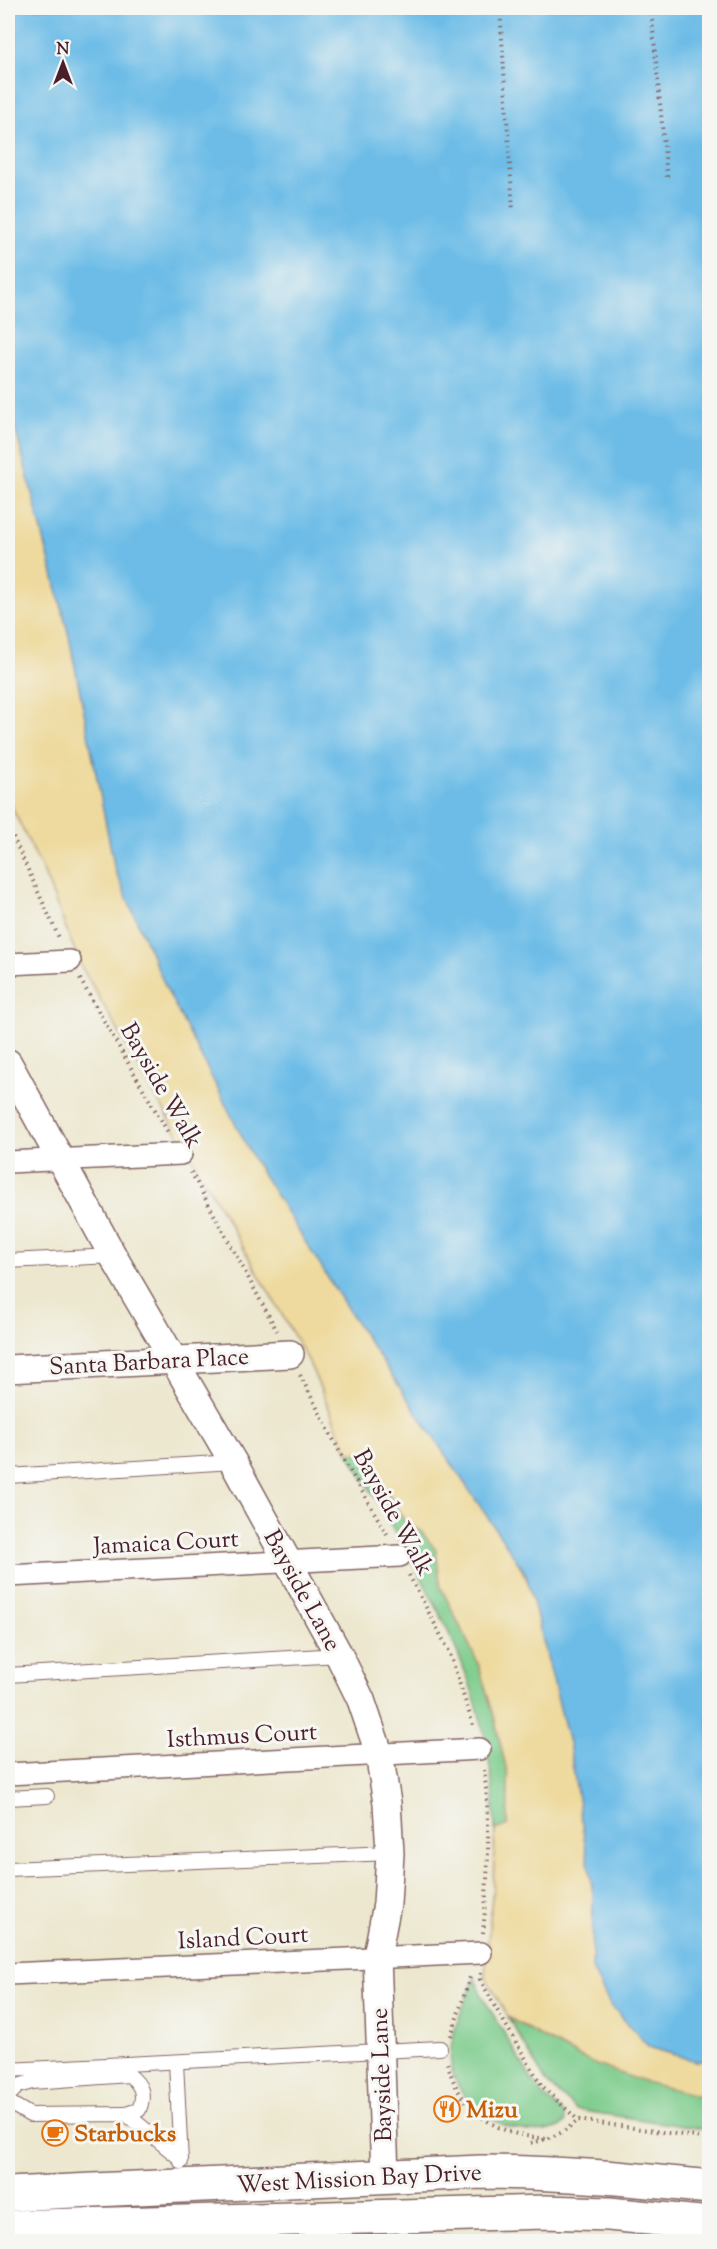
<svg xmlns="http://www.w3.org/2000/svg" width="717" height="2249" viewBox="0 0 717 2249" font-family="'Sorts Mill Goudy',serif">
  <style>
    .green { fill: #7dcc8c; stroke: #64765c; stroke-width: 1.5 }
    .sand { fill: #eeda9e; stroke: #9c7c64; stroke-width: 1.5 }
    .water { fill: #6cbce7; stroke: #5b6e89; stroke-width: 1.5 }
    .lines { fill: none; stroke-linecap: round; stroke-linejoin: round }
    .service-casing { stroke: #836564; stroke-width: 16 }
    .pedestrian-casing { stroke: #836564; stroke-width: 24 }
    .minor-casing { stroke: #836564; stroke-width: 30 }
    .primary-casing { stroke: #836564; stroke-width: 36 }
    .path { stroke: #836564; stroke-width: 4; stroke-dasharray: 1.5 4.5; stroke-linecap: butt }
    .service { stroke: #fff; stroke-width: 14 }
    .pedestrian { stroke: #fff; stroke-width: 21 }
    .minor { stroke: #fff; stroke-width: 27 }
    .primary { stroke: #fff; stroke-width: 33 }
    .labels { text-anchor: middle; stroke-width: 6; stroke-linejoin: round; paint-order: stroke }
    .street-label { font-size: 24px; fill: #4a1f2b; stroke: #f6f6f2 }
    .food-label { font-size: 24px; font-weight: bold; fill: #c56008; stroke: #f6f6f2; text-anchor: start }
  </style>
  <rect width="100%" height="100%" fill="#f6f6f2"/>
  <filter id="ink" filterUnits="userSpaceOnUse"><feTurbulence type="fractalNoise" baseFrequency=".0167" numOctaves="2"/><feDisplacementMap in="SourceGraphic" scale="12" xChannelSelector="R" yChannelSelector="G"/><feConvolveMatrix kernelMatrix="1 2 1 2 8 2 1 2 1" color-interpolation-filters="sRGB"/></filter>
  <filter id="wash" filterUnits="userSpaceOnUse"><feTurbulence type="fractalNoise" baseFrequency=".008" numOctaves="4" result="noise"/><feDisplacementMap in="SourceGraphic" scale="24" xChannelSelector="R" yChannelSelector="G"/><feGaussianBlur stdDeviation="1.35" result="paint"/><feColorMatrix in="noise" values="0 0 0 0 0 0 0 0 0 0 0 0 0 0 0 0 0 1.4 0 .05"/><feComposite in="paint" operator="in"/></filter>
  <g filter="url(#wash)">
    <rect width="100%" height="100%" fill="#ece7ce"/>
    <g class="green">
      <path d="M348,1452L361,1453L372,1465L405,1522L421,1531L436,1550L441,1587L478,1663L494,1716L508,1776V1825L495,1830C493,1790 490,1751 479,1713C452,1619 396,1535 348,1452Z"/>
      <path d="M475,1978L482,1996L532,2080L544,2096L564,2114L565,2123C559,2129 553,2129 545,2131C506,2136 458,2106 451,2066C447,2037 465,2004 475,1978Z"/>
      <path d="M508,2017C536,2034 564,2051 594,2063C631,2079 670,2088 709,2098V2130L577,2110L546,2082Z"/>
      <path d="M247,2237H472L516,2241L242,2242Z"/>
    </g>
    <path class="sand" d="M8,338L443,1413L543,1612L709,2011V2098L644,2082L594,2064L547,2040L508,2017L485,1976L493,1886L495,1830L508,1825V1776L494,1716L478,1663L441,1587L436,1550L421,1531L405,1522L372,1465L361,1453L348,1452L308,1360L81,966L44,873L8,799Z"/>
    <path class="water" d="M8,8H709V2060L695,2061L649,2047L609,2003L592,1969L593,1893L569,1743L526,1574L359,1327L255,1162L166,988L115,870L69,636L18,439L8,407Z"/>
  </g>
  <g filter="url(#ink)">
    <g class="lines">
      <g class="service-casing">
        <g id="service">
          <path d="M8,1261L113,1256"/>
          <path d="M8,1476L233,1462"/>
          <path d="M8,1675L339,1655"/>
          <path d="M8,1798L47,1796"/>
          <path d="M8,1869L390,1853"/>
          <path d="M176,2062L181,2162"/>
          <path d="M8,2070L440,2048"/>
          <path d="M8,2096L18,2086L32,2082L129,2075C142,2085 145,2095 139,2110L126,2114"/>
          <path d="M8,2102L30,2115L126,2114L181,2159"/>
        </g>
      </g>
      <g class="pedestrian-casing">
        <g id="pedestrian">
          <path d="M8,964L70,961"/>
          <path d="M8,1162L181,1154"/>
          <path d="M8,1576L400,1556"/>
          <path d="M8,1774L480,1749"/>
          <path d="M8,1974L481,1953"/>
        </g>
      </g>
      <g class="minor-casing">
        <g id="minor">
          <path d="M8,1063L113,1256L233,1462L339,1655L361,1700L379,1753L387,1803L390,1853L387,1904L377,1956L385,2175"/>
          <path d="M8,1369L290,1354"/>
        </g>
      </g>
      <g class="primary-casing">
        <g id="primary">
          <path d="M8,2194L481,2172C558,2172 633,2179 710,2187"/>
          <path d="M8,2227L545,2212L609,2214L710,2224"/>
        </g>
      </g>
      <g class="path">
        <path d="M500,8L513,211"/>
        <path d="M651,8L667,177"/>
        <path d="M8,826L60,940"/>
        <path d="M80,979L169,1134"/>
        <path d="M191,1172L277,1331"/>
        <path d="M300,1375L346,1464L387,1534"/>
        <path d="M409,1575L449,1651L474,1728"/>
        <path d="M483,1933C488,1878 491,1825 484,1770"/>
        <path d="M481,1973L480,1979L494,2005L542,2086L578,2120L710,2139"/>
        <path d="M451,2036L471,1974"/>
        <path d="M448,2063C455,2100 485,2127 521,2135C530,2137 540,2138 550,2139"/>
        <path d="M531,2143C550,2139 564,2133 578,2120"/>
      </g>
      <use href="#service" class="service"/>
      <use href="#pedestrian" class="pedestrian"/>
      <use href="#minor" class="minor"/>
      <use href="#primary" class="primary"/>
    </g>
  </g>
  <defs>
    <g id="restaurant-ring" transform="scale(1.35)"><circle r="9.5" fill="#f6f6f2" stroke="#e8710a" stroke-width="1.5"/><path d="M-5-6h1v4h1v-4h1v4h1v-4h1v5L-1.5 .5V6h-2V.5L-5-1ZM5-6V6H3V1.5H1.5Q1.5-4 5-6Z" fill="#e8710a"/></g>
    <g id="cafe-ring" transform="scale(1.35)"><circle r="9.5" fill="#f6f6f2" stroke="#e8710a" stroke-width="1.5"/><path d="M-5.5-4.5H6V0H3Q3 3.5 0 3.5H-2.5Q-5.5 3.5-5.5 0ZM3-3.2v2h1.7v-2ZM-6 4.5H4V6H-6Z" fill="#e8710a"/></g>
  </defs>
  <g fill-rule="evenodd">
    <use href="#restaurant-ring" x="447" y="2109"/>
    <use href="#cafe-ring" x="55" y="2133"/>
  </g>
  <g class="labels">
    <g class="street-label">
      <text transform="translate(162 1085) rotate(60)" y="8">Bayside Walk</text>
      <text transform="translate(149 1361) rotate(-3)" y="8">Santa Barbara Place</text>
      <text transform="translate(394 1512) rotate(61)" y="8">Bayside Walk</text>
      <text transform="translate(166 1542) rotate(-3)" y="8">Jamaica Court</text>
      <text transform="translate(303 1590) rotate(61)" y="8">Bayside Lane</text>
      <text transform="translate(242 1735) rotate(-3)" y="8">Isthmus Court</text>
      <text transform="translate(243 1937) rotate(-3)" y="8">Island Court</text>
      <text transform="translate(381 2075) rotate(-92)" y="8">Bayside Lane</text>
      <text transform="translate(359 2178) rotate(-3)" y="8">West Mission Bay Drive</text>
    </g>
    <g class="food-label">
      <text x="466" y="2117">Mizu</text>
      <text x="74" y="2141">Starbucks</text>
    </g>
  </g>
  <rect width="717" height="2249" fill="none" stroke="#f6f6f2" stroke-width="30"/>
  <g transform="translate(63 63)" stroke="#f6f6f2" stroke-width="4.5" paint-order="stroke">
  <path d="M0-4.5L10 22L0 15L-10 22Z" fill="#4a1f2b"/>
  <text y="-9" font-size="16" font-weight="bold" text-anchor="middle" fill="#4a1f2b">N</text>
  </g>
</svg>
